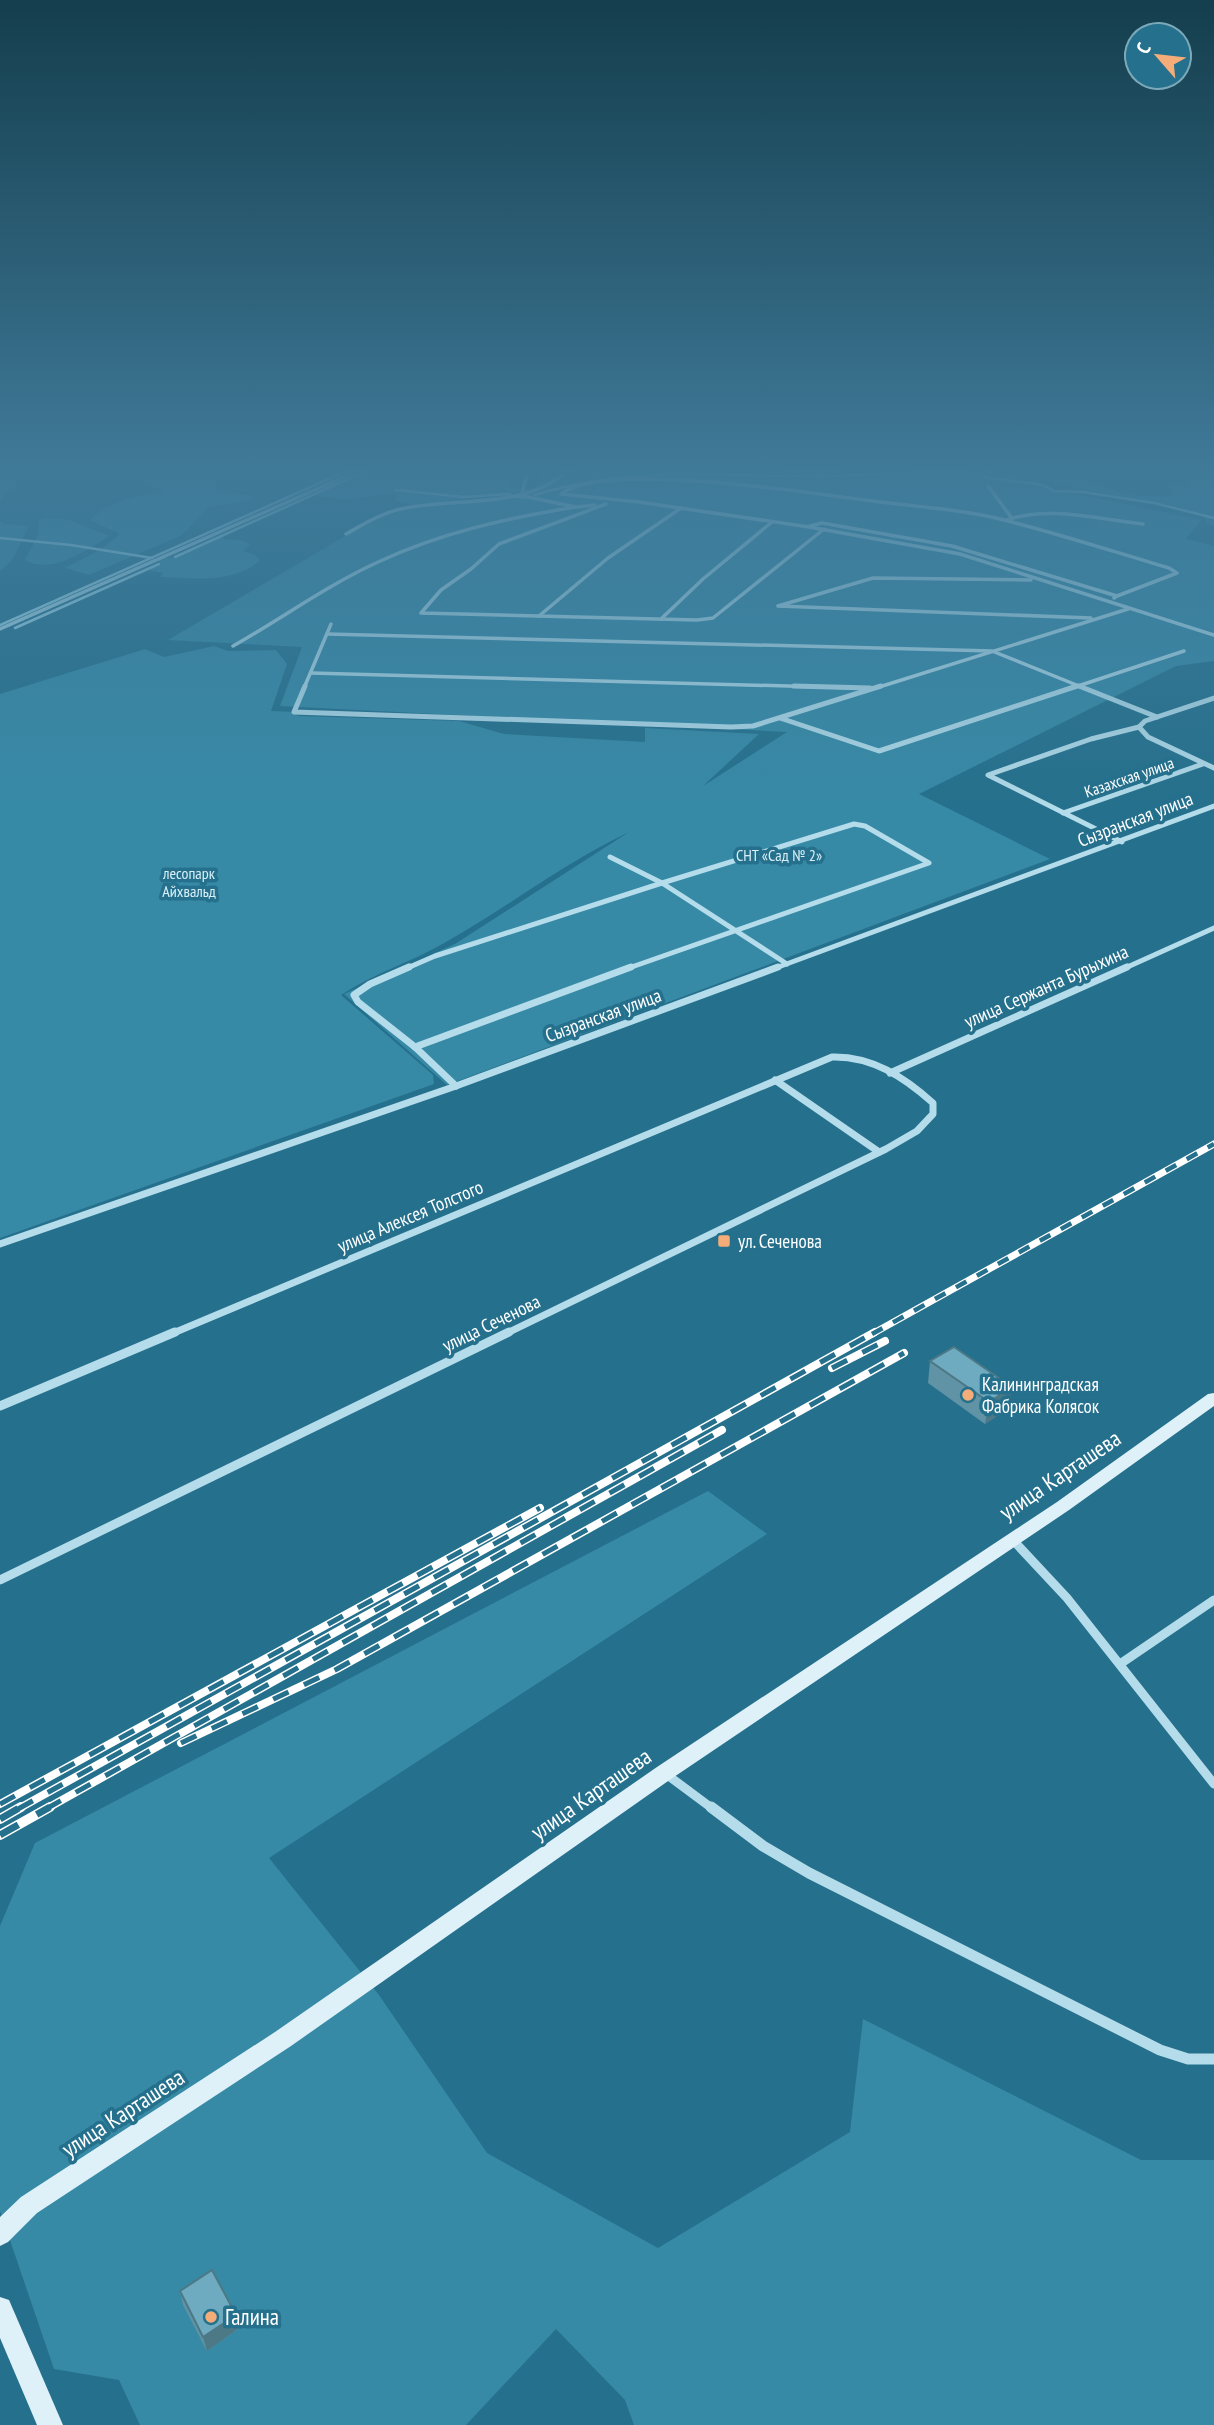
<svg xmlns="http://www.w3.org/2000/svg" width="1214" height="2425" viewBox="0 0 1214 2425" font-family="'PT Sans Narrow',sans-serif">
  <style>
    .green { fill: #378aa6 }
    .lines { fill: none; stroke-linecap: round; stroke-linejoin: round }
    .stream { stroke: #a8dbeb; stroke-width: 2.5 }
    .street-far4 { stroke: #b4dcea; stroke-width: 3.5 }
    .street-far3 { stroke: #b4dcea; stroke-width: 5 }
    .street-far2 { stroke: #b4dcea; stroke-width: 7 }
    .street-far1 { stroke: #b4dcea; stroke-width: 9 }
    .street { stroke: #b4dcea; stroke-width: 11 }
    .secondary { fill: #dff1f8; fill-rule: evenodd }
    .rail-far2-casing { stroke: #fff; stroke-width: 7 }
    .rail-far1-casing { stroke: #fff; stroke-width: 8 }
    .rail-casing { stroke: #fff; stroke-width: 10 }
    .rail-far2 { stroke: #25708c; stroke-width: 4.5; stroke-dasharray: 12; stroke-linecap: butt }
    .rail-far1 { stroke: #25708c; stroke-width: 5; stroke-dasharray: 17; stroke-linecap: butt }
    .rail { stroke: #25708c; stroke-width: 7; stroke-dasharray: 21; stroke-linecap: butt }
    .wall { fill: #5f93a5 }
    .shaded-wall { fill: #4d7886 }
    .building { fill: #6eabc0; stroke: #4d7886; stroke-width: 2 }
    .poi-dot { fill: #f4ac78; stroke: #25708c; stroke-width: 2.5 }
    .labels { text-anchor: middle; stroke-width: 7; stroke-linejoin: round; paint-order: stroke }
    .far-street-label { font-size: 16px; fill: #fff; stroke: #25708c }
    .far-park-label { font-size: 16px; fill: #d8f0f8; stroke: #25708c }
    .street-label { font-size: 19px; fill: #fff; stroke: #25708c }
    .poi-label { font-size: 19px; fill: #fff; stroke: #25708c; text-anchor: start }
    .near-street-label { font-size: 23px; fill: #fff; stroke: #25708c }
    .near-poi-label { font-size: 23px; fill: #fff; stroke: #25708c; text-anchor: start }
  </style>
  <rect width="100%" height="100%" fill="#25708c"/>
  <g class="green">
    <path d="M0,470H46L41,475L22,476C17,487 3,491 0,502Z"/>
    <path d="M173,470H260L217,481L213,490L252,496L253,499L208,508L182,535L89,575L65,568L103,548L120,534L90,520C110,499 139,498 165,490L145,484L144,476Z"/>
    <path d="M371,470L438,475L462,470H521L522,475L512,477L508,485L519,487V492L414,505L396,501V493L348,499L313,496Z"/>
    <path d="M543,470H1117V473C1099,473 1085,469 1068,476C1095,484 1143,502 1171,495L1172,490L1165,485L1167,484L1192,488L1186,477L1173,470H1214V526L1207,523L1204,516L1169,505L1116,498L1043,478L1031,477L1047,488L1201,520L1186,539L1214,546V661L1176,666L919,794L1050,859L447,1085L344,994L455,944L629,832C564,863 508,907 446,942C412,962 374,973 341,995L433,1075L434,1084L0,1238V694L145,649L164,657L214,646L228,651L276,650L287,664L271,711L294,712L298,716L459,721L504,734L645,742V728L759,734L703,786L787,732L280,706L302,647L168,640L388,511L532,494Z"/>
    <path d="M47,518L66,519L109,536C85,551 52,575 25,560L38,535L39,520Z"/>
    <path d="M0,521L4,524L29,526L12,560L0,571Z"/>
    <path d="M224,534L223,539L240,540L250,544L243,551L255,555L260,561C230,584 196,578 160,577L163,573L146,570L160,562L156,559L175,557Z"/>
    <path d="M708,1491L767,1534L269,1858L379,1995L487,2153L658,2248L850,2132L863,2019L1141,2160H1214V2425H634L625,2400L556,2329L466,2425H140L119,2380L54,2369L0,2211V1926L35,1843Z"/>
  </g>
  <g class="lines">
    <g class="stream">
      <path d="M992,470L985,474V477L1043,485L1054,491L1083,492L1154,503L1214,518"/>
      <path d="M396,490L464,497L510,494"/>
      <path d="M534,495C639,463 724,478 830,476C882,475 933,469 985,474"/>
      <path d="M514,496L525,498"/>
      <path d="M0,538L71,545L152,558"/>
      <path d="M175,557L368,470"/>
      <path d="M0,625L349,470"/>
      <path d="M15,628L159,564"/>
    </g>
    <g class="street-far4">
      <path d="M528,470L522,493L528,497L576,507L595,505"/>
      <path d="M787,470L821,473L838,470"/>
      <path d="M914,470H935"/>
      <path d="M988,486L1011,517"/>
      <path d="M606,504L499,544L471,569L441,590L421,613L697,620L713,618L824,529"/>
      <path d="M1007,520C1048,505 1101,520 1143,524"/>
      <path d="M810,526L822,523L952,546L1117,596L1114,598"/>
      <path d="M346,534C364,524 381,513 401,509C455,497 525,510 569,470"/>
      <path d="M1031,580L873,578L778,606L1091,618"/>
      <path d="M1117,596L1177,573L1169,568C1111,551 1054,532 996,518C959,509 918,507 880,502C819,495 605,459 561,494L639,502L809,527L960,554L1214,635"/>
      <path d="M539,616L608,558L681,508"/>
      <path d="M661,619L703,579L772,522"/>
      <path d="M0,629L360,470"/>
      <path d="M327,634L992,651L1084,688"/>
      <path d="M233,646C281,619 326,586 376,563C439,533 507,518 576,507"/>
      <path d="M311,673L859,688"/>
      <path d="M304,688L331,624"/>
      <path d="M876,688L1128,609"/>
      <path d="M1072,688L1184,651"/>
    </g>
    <g class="street-far3">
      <path d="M305,686L294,712L731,727L753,726L881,686"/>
      <path d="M794,686L870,688"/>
      <path d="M1079,686L1157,717"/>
      <path d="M1214,698L1145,721L1139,727L1148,737L1214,768"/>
      <path d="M780,718L879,751L1077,686"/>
      <path d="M1063,813L1203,764"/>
      <path d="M1122,842L988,775L1091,739L1139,727"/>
      <path d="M610,857L662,883L854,824L865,826L929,863L626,969"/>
      <path d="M405,969L435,956L662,883L787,964"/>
      <path d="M773,969L1214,806"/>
      <path d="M1123,969L1214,928"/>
    </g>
    <g class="street-far2">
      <path d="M409,967L370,984L354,995L358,1002L415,1047L456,1086"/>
      <path d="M415,1047L631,967"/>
      <path d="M890,1073L1127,967"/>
      <path d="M775,1080L879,1152"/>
      <path d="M0,1244L456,1086L778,967"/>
      <path d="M171,1334L832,1057C872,1056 904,1077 933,1103V1114L917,1131L886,1149L505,1334"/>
    </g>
    <g class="street-far1">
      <path d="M0,1406L175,1332"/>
      <path d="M1012,1539L1067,1598L1214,1784"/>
      <path d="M0,1580L509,1332"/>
      <path d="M1120,1664L1214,1600"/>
      <path d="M666,1774L713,1809"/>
    </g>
    <path class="street" d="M711,1807L763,1846L809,1873L1160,2050L1188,2059H1214"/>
    <g class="secondary">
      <path d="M1214,1393V1406L1069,1510L671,1779L291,2046L37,2213L8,2242L0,2246V2217L21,2197L275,2032L657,1767L1057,1502L1208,1394Z"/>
      <path d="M0,2297L9,2300L63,2425H37L0,2338Z"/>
    </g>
    <g class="rail-far2-casing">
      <path id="rail-far2" d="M872,1334L1214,1144"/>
    </g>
    <g class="rail-far1-casing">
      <g id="rail-far1">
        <path d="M832,1368L885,1341"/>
        <path d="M181,1743L337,1669L904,1353"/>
        <path d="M0,1804L540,1508"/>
        <path d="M18,1809L875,1332"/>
        <path d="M46,1809L722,1430"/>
      </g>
    </g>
    <g class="rail-casing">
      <g id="rail">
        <path d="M0,1819L21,1807"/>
        <path d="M0,1835L50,1807"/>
      </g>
    </g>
    <use href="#rail-far2" class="rail-far2"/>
    <use href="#rail-far1" class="rail-far1"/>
    <use href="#rail" class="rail"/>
  </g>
  <g class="wall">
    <path d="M930,1361L1012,1387L1009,1408L985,1424L928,1383Z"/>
    <path d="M180,2291L236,2315L239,2328L207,2351L183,2305Z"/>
  </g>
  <g class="shaded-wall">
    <path d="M1012,1387L1009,1408L985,1424L989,1402Z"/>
    <path d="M236,2315L239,2328L207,2351L203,2337Z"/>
  </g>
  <g class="building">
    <path d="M954,1347L1012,1387L989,1402L930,1361Z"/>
    <path d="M212,2270L236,2315L203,2337L180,2291Z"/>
  </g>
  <linearGradient id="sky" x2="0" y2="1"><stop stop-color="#143e4d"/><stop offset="0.58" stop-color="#407a99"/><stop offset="1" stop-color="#407a99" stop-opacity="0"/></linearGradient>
  <rect width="1214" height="810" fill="url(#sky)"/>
  <g class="poi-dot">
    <rect x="717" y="1234" width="14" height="14" rx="3.5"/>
    <circle cx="968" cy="1395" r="7"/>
    <circle cx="211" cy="2317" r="7"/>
  </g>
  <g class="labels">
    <g class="far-street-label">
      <text transform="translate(1129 777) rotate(-19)" y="6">Казахская улица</text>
    </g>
    <g class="far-park-label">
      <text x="779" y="861">СНТ «Сад № 2»</text>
      <text x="189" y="879">лесопарк<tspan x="189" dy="18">Айхвальд</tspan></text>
    </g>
    <g class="street-label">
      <text transform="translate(1135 819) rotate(-21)" y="7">Сызранская улица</text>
      <text transform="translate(1046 986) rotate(-24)" y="7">улица Сержанта Бурыхина</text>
      <text transform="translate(603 1015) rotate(-20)" y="7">Сызранская улица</text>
      <text transform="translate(410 1216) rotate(-23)" y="7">улица Алексея Толстого</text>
      <text transform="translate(491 1323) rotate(-26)" y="7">улица Сеченова</text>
    </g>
    <g class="poi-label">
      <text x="738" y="1248">ул. Сеченова</text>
      <text x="982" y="1391">Калининградская<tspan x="982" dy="22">Фабрика Колясок</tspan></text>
    </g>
    <g class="near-street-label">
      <text transform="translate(1060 1475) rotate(-34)" y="8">улица Карташева</text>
      <text transform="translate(591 1794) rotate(-35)" y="8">улица Карташева</text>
      <text transform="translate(123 2113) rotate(-33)" y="8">улица Карташева</text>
    </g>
    <g class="near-poi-label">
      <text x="225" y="2325">Галина</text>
    </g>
  </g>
  <g transform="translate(1158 56) rotate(298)"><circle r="33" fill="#25708c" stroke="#7ca9ba" stroke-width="2"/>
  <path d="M0-5L12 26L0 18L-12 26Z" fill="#f4ac78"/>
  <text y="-10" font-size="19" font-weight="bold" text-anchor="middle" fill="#ffffff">С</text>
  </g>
</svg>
